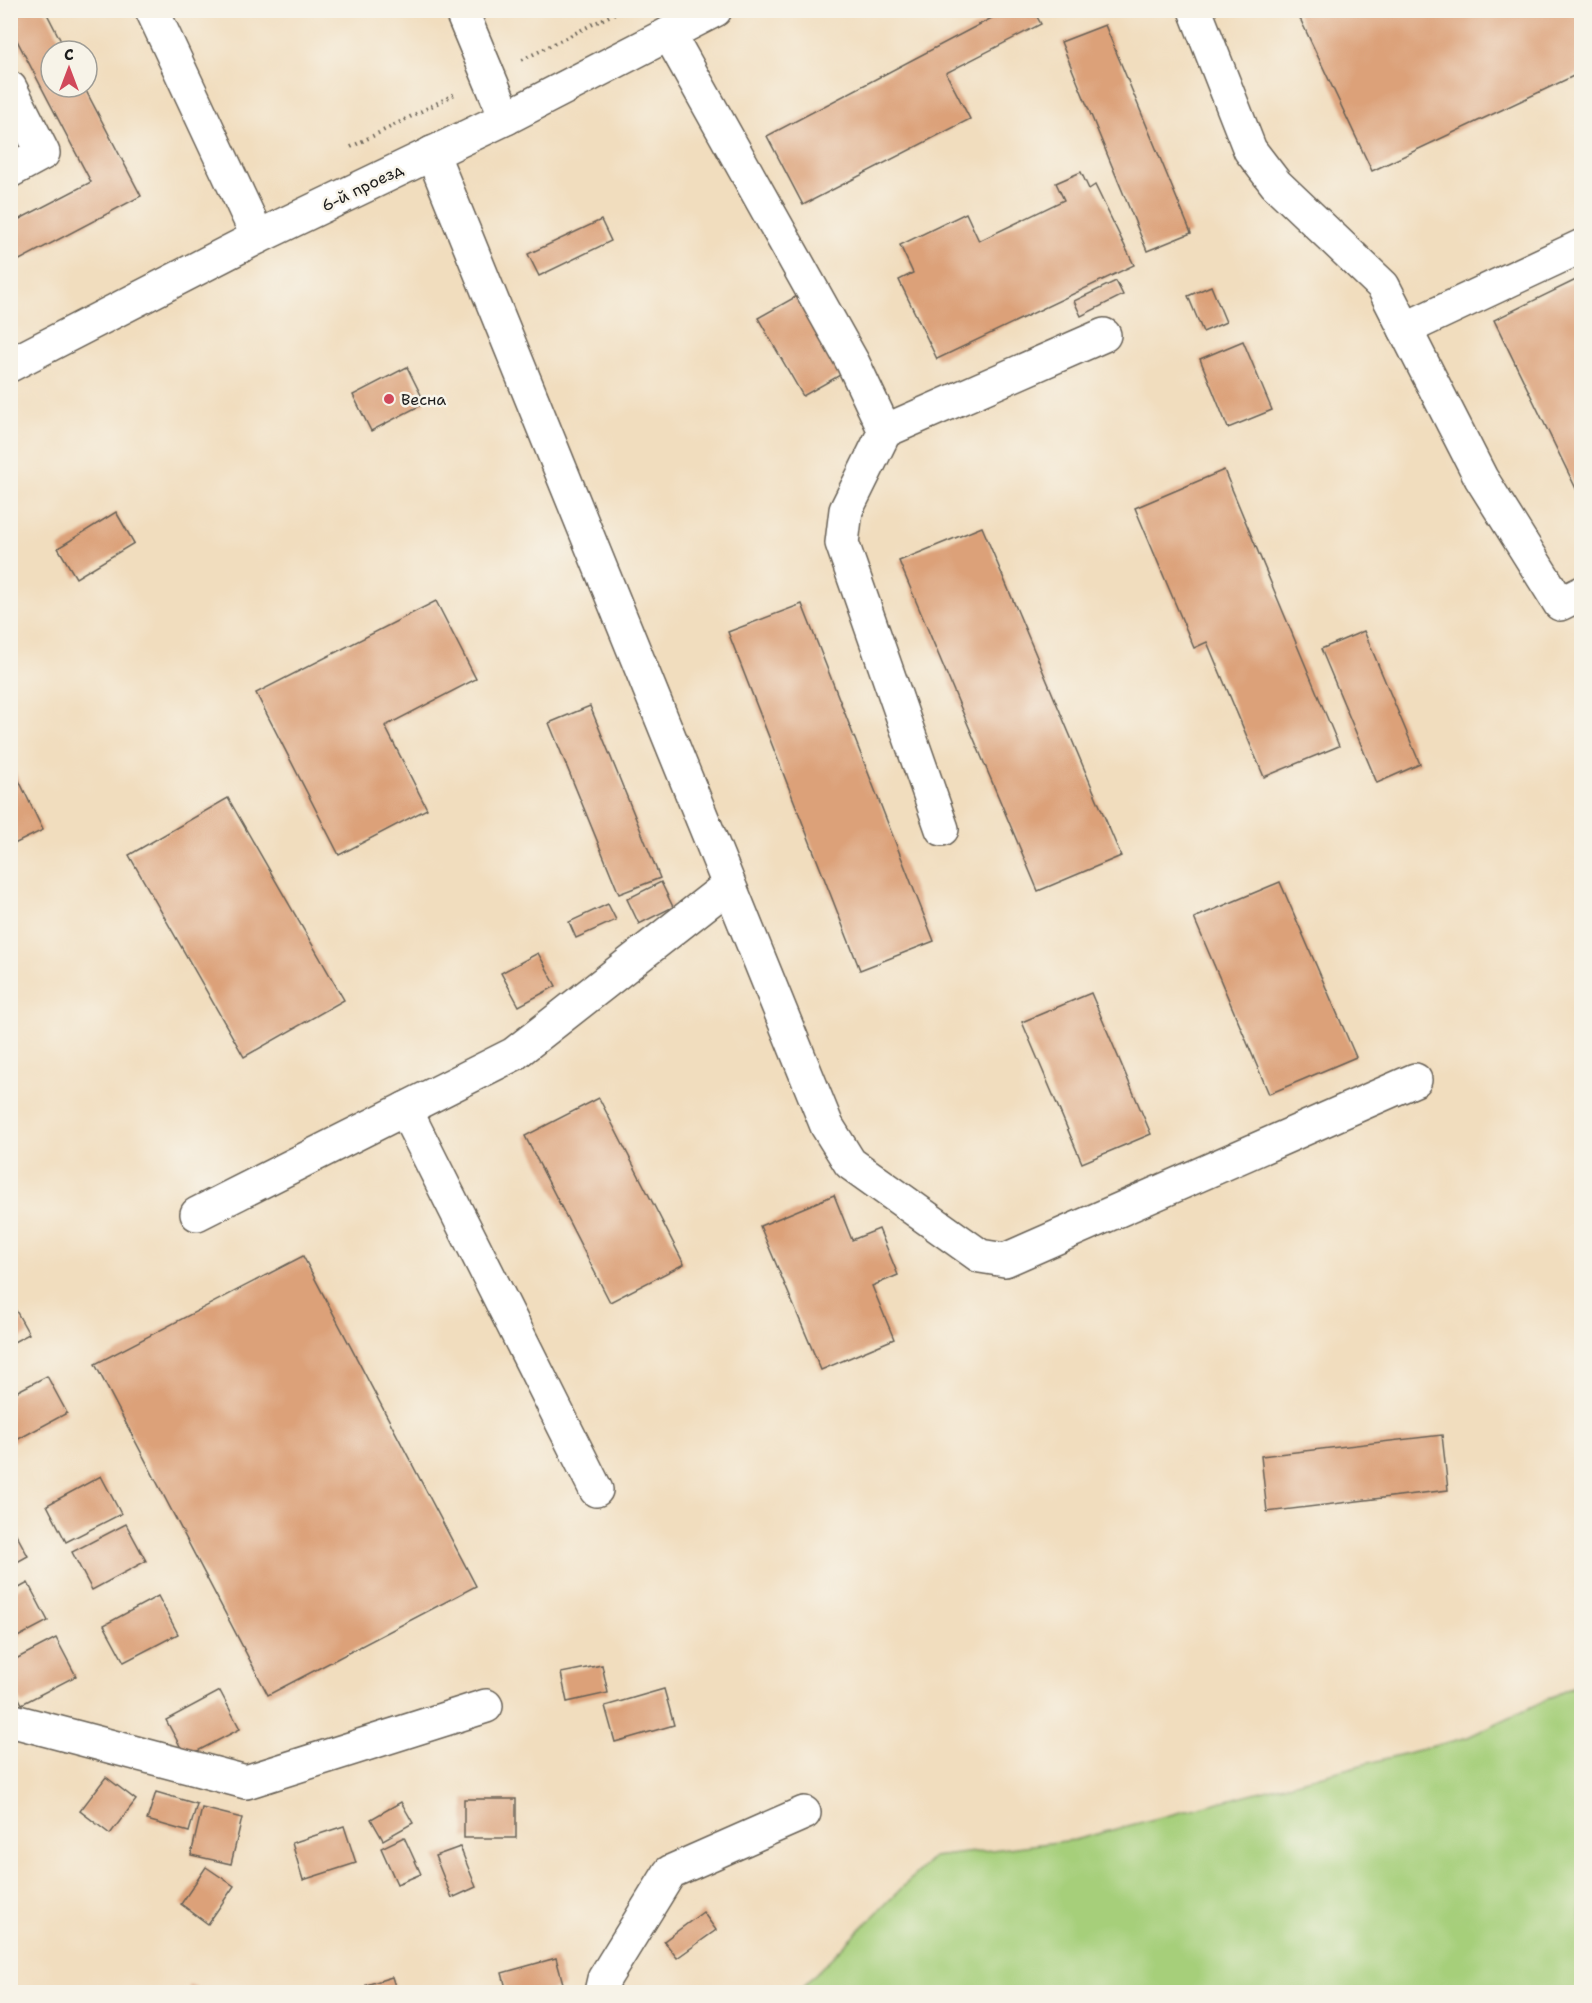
<svg xmlns="http://www.w3.org/2000/svg" width="1592" height="2003" viewBox="0 0 1592 2003" font-family="'Shantell Sans',sans-serif">
  <style>
    .green { fill: #a6cf7a; stroke: #61764b; stroke-width: 1.5 }
    .building { fill: #dca179 }
    .lines { fill: none; stroke-linecap: round; stroke-linejoin: round }
    .minor-casing { stroke: #676055; stroke-width: 36 }
    .path { stroke: #676055; stroke-width: 4; stroke-dasharray: 1.5 4.5; stroke-linecap: butt }
    .minor { stroke: #fff; stroke-width: 33 }
    .poi-dot { fill: #d1495b; stroke: #f7f3e8; stroke-width: 2 }
    .labels { text-anchor: middle; stroke-width: 5; stroke-linejoin: round; paint-order: stroke }
    .street-label { font-size: 16px; fill: #1c1c1c; stroke: #f7f3e8 }
    .poi-label { font-size: 16px; fill: #1c1c1c; stroke: #f7f3e8; text-anchor: start }
  </style>
  <rect width="100%" height="100%" fill="#f7f3e8"/>
  <filter id="ink" filterUnits="userSpaceOnUse"><feTurbulence type="fractalNoise" baseFrequency=".0167" numOctaves="2"/><feDisplacementMap in="SourceGraphic" scale="12" xChannelSelector="R" yChannelSelector="G"/><feConvolveMatrix kernelMatrix="1 2 1 2 8 2 1 2 1" color-interpolation-filters="sRGB"/></filter>
  <filter id="wash" filterUnits="userSpaceOnUse"><feTurbulence type="fractalNoise" baseFrequency=".008" numOctaves="4" result="noise"/><feDisplacementMap in="SourceGraphic" scale="24" xChannelSelector="R" yChannelSelector="G"/><feGaussianBlur stdDeviation="1.35" result="paint"/><feColorMatrix in="noise" values="0 0 0 0 0 0 0 0 0 0 0 0 0 0 0 0 0 1.4 0 .05"/><feComposite in="paint" operator="in"/></filter>
  <g filter="url(#wash)">
    <rect width="100%" height="100%" fill="#f1ddbe"/>
    <path class="green" d="M1581,1683V1992H797L933,1857L1074,1840L1468,1737Z"/>
    <g id="blocks">
      <g class="building">
        <path d="M10,10H45L66,51H51V87H84L141,196L10,265V224L91,182L10,27Z"/>
        <path d="M1007,10H1033L1041,24L946,73L970,119L803,205L767,136Z"/>
        <path d="M1296,10H1582V72L1372,171Z"/>
        <path d="M1105,25L1191,233L1147,251L1061,42Z"/>
        <path d="M1081,172L1089,189L1095,185L1134,265L937,359L899,280L913,273L900,245L966,213L979,241L1064,200L1056,183Z"/>
        <path d="M601,220L611,241L539,276L528,254Z"/>
        <path d="M1582,277V501L1494,320Z"/>
        <path d="M1116,281L1123,295L1081,316L1074,301Z"/>
        <path d="M1211,286L1226,322L1203,332L1188,296Z"/>
        <path d="M797,296L842,374L803,396L758,318Z"/>
        <path d="M1243,341L1272,410L1228,428L1200,359Z"/>
        <path d="M407,367L425,403L371,431L353,395Z"/>
        <path d="M1224,470L1339,746L1264,777L1207,642L1194,648L1135,508Z"/>
        <path d="M116,512L134,543L76,578L58,548Z"/>
        <path d="M982,527L1121,856L1038,891L899,561Z"/>
        <path d="M436,601L476,679L385,726L427,809L339,855L256,693Z"/>
        <path d="M802,604L934,941L860,970L728,632Z"/>
        <path d="M1364,631L1420,764L1377,783L1321,649Z"/>
        <path d="M590,706L660,878L619,894L549,723Z"/>
        <path d="M10,762L43,830L10,846Z"/>
        <path d="M228,798L344,1000L244,1057L129,855Z"/>
        <path d="M661,882L673,907L639,924L627,899Z"/>
        <path d="M1280,882L1356,1057L1269,1094L1194,918Z"/>
        <path d="M608,904L616,920L576,938L569,922Z"/>
        <path d="M538,953L556,986L519,1006L501,973Z"/>
        <path d="M1091,993L1151,1134L1082,1163L1022,1022Z"/>
        <path d="M599,1098L684,1264L610,1302L525,1136Z"/>
        <path d="M834,1195L852,1240L879,1229L898,1275L872,1286L894,1339L821,1370L760,1226Z"/>
        <path d="M303,1256L476,1586L268,1695L95,1364Z"/>
        <path d="M10,1300L29,1334L10,1344Z"/>
        <path d="M47,1376L67,1413L13,1442L10,1437V1395Z"/>
        <path d="M1442,1435L1448,1490L1267,1512L1261,1456Z"/>
        <path d="M101,1476L121,1514L66,1542L47,1505Z"/>
        <path d="M10,1523L28,1556L10,1566Z"/>
        <path d="M126,1524L146,1561L92,1590L72,1552Z"/>
        <path d="M28,1583L48,1621L10,1641V1593Z"/>
        <path d="M158,1596L178,1634L124,1662L104,1625Z"/>
        <path d="M56,1638L76,1676L22,1704L10,1682V1662Z"/>
        <path d="M602,1665L608,1693L567,1702L561,1673Z"/>
        <path d="M664,1689L674,1725L615,1742L605,1706Z"/>
        <path d="M220,1691L240,1729L186,1757L166,1720Z"/>
        <path d="M106,1777L136,1800L110,1834L80,1811Z"/>
        <path d="M156,1792L197,1804L189,1832L147,1820Z"/>
        <rect x="464" y="1799" width="52" height="39"/>
        <path d="M401,1802L413,1823L383,1840L371,1819Z"/>
        <path d="M202,1808L242,1818L231,1864L191,1855Z"/>
        <path d="M344,1826L356,1863L303,1880L292,1843Z"/>
        <path d="M404,1837L421,1874L397,1884L381,1848Z"/>
        <path d="M460,1847L476,1887L452,1898L435,1856Z"/>
        <path d="M206,1867L234,1886L208,1924L181,1904Z"/>
        <path d="M703,1912L716,1930L677,1958L664,1941Z"/>
        <path d="M556,1958L564,1987L544,1992H507L502,1973Z"/>
        <path d="M392,1977L397,1992H368L366,1985Z"/>
        <path d="M190,1985L207,1992H187Z"/>
      </g>
    </g>
  </g>
  <g filter="url(#ink)">
    <use href="#blocks" fill-opacity="0" stroke="#676055" stroke-width="1.5"/>
    <g class="lines">
      <g class="minor-casing">
        <g id="minor">
          <path d="M152,10L258,237"/>
          <path d="M461,10L506,118"/>
          <path d="M1195,10L1250,150L1276,184L1383,286L1481,478L1560,604L1582,593"/>
          <path d="M669,34L853,363L885,431L846,510L842,543L942,829"/>
          <path d="M10,88L43,153L10,171"/>
          <path d="M432,153L827,1126L850,1163L980,1256L1005,1260L1415,1080"/>
          <path d="M1405,329L1582,246"/>
          <path d="M10,365L258,237L506,118L715,10"/>
          <path d="M885,431L1104,335"/>
          <path d="M405,1109L596,1490"/>
          <path d="M197,1214L514,1054L728,886"/>
          <path d="M10,1720L246,1782L486,1706"/>
          <path d="M601,1992L604,1979L670,1872L804,1813"/>
        </g>
      </g>
      <g class="path">
        <path d="M522,60L621,10"/>
        <path d="M351,147L457,93"/>
      </g>
      <use href="#minor" class="minor"/>
    </g>
  </g>
  <circle class="poi-dot" cx="389" cy="399" r="6"/>
  <g class="labels">
    <g class="street-label">
      <text transform="translate(362 187) rotate(-26)" y="6">6-й проезд</text>
    </g>
    <g class="poi-label">
      <text x="401" y="405">Весна</text>
    </g>
  </g>
  <rect width="1592" height="2003" fill="none" stroke="#f7f3e8" stroke-width="36"/>
  <g transform="translate(69 69)"><circle r="28" fill="#f7f3e8" stroke="#9f9d96" stroke-width="1.5"/>
  <path d="M0-4.5L10 22L0 15L-10 22Z" fill="#d1495b"/>
  <text y="-9" font-size="16" font-weight="bold" text-anchor="middle" fill="#1c1c1c">С</text>
  </g>
</svg>
